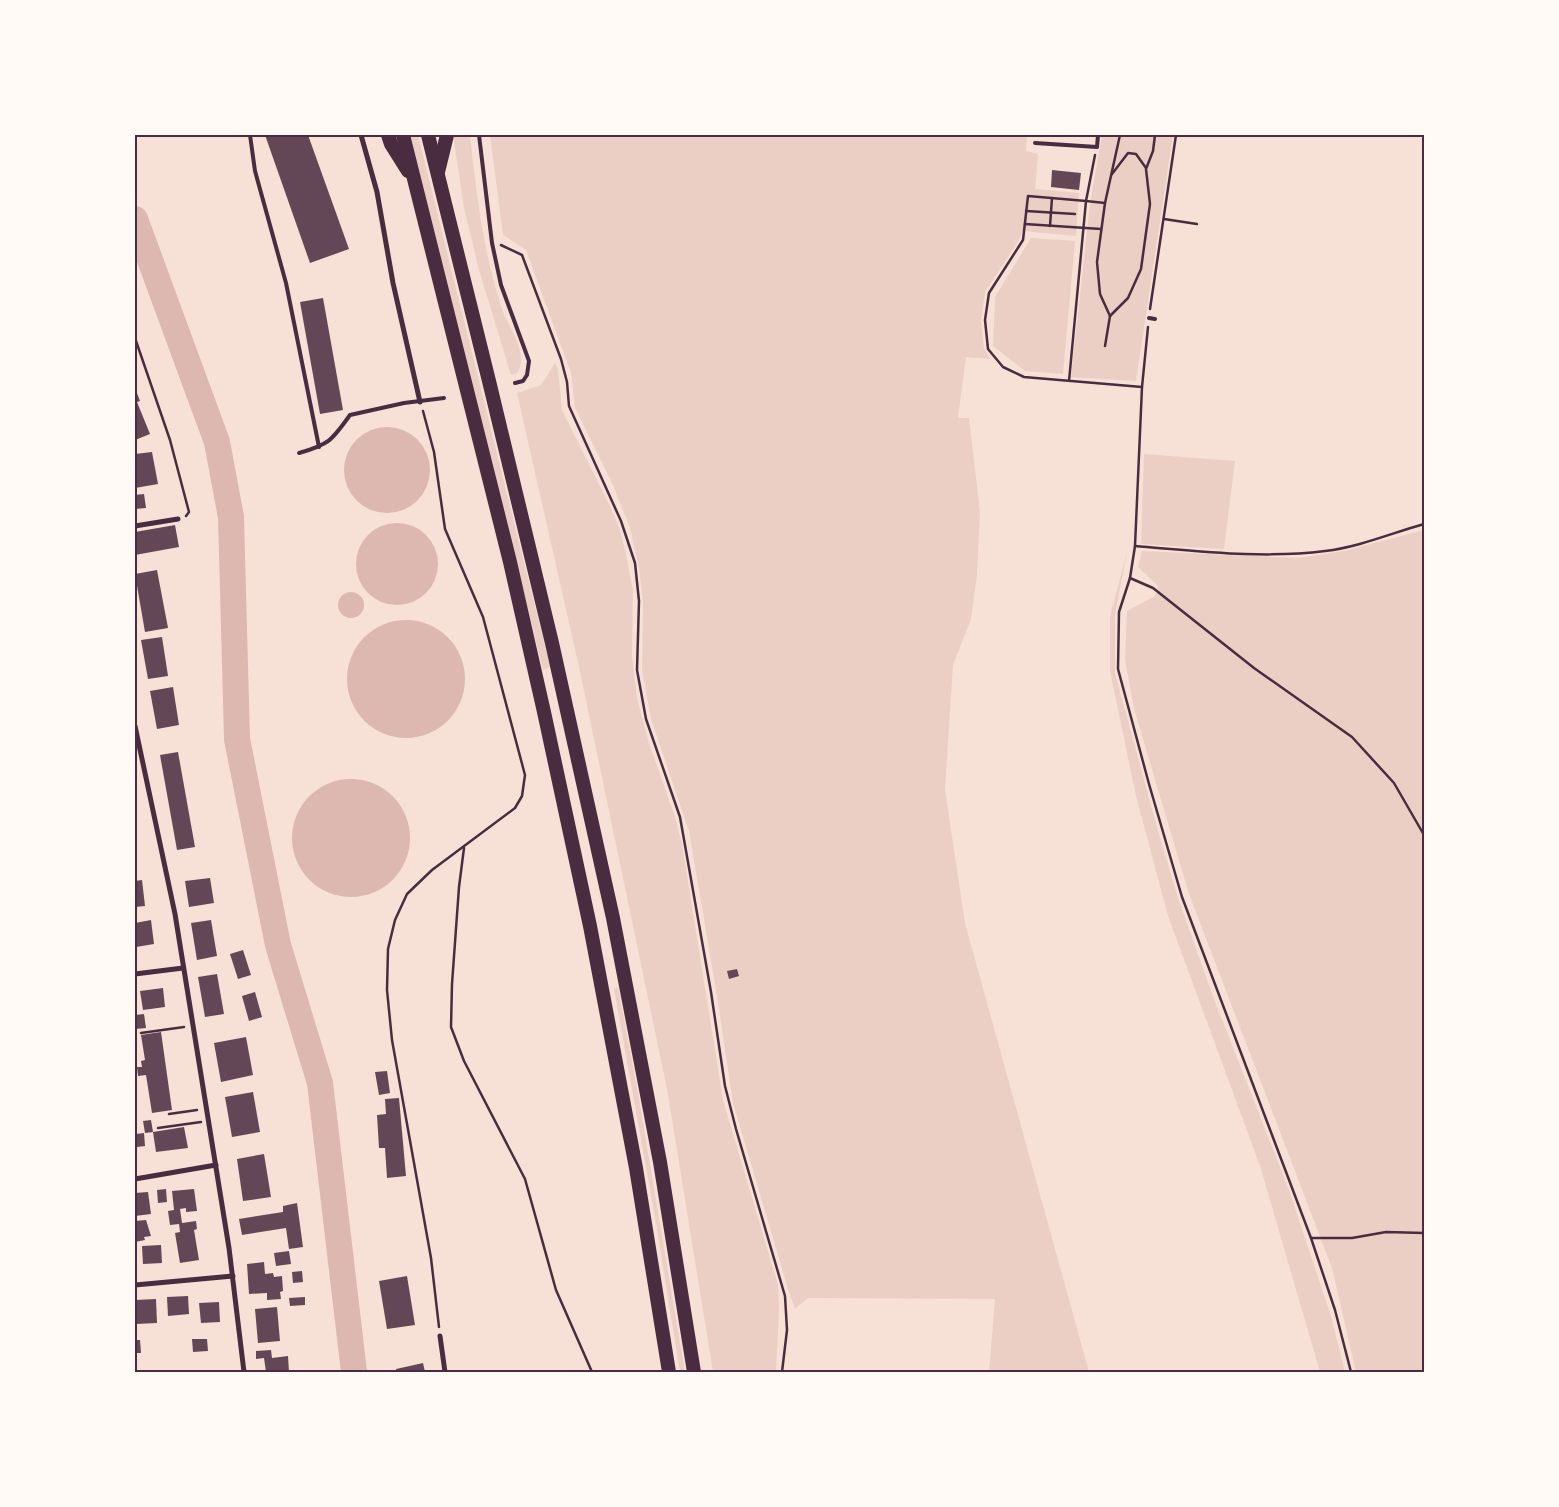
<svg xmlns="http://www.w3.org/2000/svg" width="1559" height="1507" viewBox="0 0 1559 1507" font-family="Raleway,sans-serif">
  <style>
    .green { fill: #ebcfc5 }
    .water { fill: #dcb8b0 }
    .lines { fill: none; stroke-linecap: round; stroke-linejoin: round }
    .river { stroke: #dcb8b0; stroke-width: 26 }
    .building { fill: #644757 }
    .path { stroke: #4a2c40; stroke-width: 2.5 }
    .service { stroke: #4a2c40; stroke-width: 4 }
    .minor { stroke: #4a2c40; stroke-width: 5 }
    .trunk { stroke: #4a2c40; stroke-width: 14 }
    .neatline { fill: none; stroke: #4a2c40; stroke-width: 2 }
  </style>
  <rect width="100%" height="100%" fill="#f7e1d7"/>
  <g class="green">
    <path d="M410,135H418L550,667L543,670Z"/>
    <path d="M453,135H470C476,192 484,255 502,309C509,329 530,354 517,373L511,375L479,270L464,208Z"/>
    <path d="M490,135H1027L1026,151L1038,154L1035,189L1079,193L1076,236L1022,231L1019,240L985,292L981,322L984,348L990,359L966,357L958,418H969L980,512L977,575L971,619L953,665L945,790L965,923L1089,1372H989L995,1299L808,1298L795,1309L788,1289L733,1103L717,996L689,831L651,719L642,670L643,602L639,568L630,528L612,483L575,408L571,373L526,250L503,235Z"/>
    <path d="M1102,135H1173L1136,381L1071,377L1090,204Z"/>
    <path d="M1031,238L1075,241L1063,374L1025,371L993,346L995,297Z"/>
    <path d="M555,363L558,369L562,410L608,502L619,527L625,550L633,590L632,656L637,698L649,743L675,817L682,844L723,1100L778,1285L779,1311L776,1372H713L667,1089L579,667L517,393L541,385Z"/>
    <path d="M1144,454L1235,461L1224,549L1141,544Z"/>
    <path d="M1424,530V1372H1356L1332,1268L1189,894L1134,709L1125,660L1127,611L1155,596L1158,586L1138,567L1142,551L1298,558L1344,551Z"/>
    <path d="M1127,552L1115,615V673L1155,820L1178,898L1214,999L1289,1190L1331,1316L1345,1372H1320L1260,1166L1168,916L1136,796L1110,671V616Z"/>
    <path d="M618,987L638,1093L685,1372H680L655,1217L614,989Z"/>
  </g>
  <g class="water">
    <circle cx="387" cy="470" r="43"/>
    <circle cx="397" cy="564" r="41"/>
    <circle cx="351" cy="605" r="13"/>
    <circle cx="406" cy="679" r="59"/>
    <circle cx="351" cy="838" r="59"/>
  </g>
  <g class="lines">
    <path class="river" d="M135,219L217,442L231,517L237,739L278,945L320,1083L354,1372"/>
  </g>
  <g class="building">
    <path d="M265,135H308L349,249L310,263Z"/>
    <path d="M1052,170L1081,173L1079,190L1051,187Z"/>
    <path d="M323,298L343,410L320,414L300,302Z"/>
    <path d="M135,388L140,401L137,402L150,434L135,440Z"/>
    <path d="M152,452L158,484L135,488V454Z"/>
    <path d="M144,494L146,508L135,509V495Z"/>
    <path d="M175,525L179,547L135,555V532Z"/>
    <path d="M157,570L168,628L145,632L135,574Z"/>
    <path d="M162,637L168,676L148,679L141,640Z"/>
    <path d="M173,687L179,725L157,729L150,691Z"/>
    <path d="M178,752L195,847L177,850L160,755Z"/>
    <path d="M210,878L214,903L189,907L185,881Z"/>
    <path d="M142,880L145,906L135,907V881Z"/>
    <path d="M151,920L154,944L136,947L135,923Z"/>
    <path d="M211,920L217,956L197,960L191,923Z"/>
    <path d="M243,950L251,975L238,979L230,954Z"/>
    <path d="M737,969L739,976L729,979L727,971Z"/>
    <path d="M217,974L224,1014L205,1017L198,977Z"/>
    <path d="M163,988L165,1007L143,1010L140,991Z"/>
    <path d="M255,992L262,1017L249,1021L242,996Z"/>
    <path d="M144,1014L146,1028L135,1029V1015Z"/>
    <path d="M161,1032L172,1110L152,1113L146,1075L138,1076L137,1067H142L141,1061L145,1060L141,1035Z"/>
    <path d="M246,1037L253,1075L221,1082L214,1043Z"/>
    <path d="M387,1071L390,1093L379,1095L375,1072Z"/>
    <path d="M253,1092L260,1132L232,1137L225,1097Z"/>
    <path d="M399,1098L406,1176L387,1178L385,1148H379L377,1115L386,1114L385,1099Z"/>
    <path d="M151,1120L153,1132L145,1133L143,1121Z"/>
    <path d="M184,1127L188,1148L156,1152L153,1132Z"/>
    <path d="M144,1133L145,1146L137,1147L136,1134Z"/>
    <path d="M264,1154L271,1197L243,1201L237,1159Z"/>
    <path d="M166,1189L167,1202L158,1203L157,1190Z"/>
    <path d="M194,1189L197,1211L186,1212V1208L180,1209L182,1223L196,1221L197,1229L194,1230L199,1260L180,1263L175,1233L180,1232L179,1224L170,1225L168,1211L174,1210L172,1191Z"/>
    <path d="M148,1192L151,1214L135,1216V1193Z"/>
    <path d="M297,1203L303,1247L289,1249L286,1228L242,1235L239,1219L283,1212V1206Z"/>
    <path d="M146,1220L151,1236L144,1237L145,1240L135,1242V1221Z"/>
    <path d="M161,1245L162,1263L143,1264L142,1246Z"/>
    <path d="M289,1251L291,1264L276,1266L274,1253Z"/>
    <path d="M264,1262L265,1274L273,1273L274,1277L282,1276L283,1291L280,1292L281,1299L267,1300V1293L249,1294L247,1264Z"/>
    <path d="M302,1271L303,1282L293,1283L292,1272Z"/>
    <path d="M407,1276L415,1325L387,1329L379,1281Z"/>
    <path d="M188,1296L189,1314L168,1316L167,1297Z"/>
    <path d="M305,1297V1305L290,1306L289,1298Z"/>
    <path d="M156,1299L157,1323L136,1324L135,1300Z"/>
    <path d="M219,1302L220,1322L201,1323L199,1303Z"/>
    <path d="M277,1307L280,1341L258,1343L255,1309Z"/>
    <path d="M192,1339H207L208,1351L193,1352Z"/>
    <path d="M135,1340H140L141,1353H135Z"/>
    <path d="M271,1350L272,1358L288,1356L289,1372H266L264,1358L256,1359V1351Z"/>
    <path d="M423,1363L425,1372H397L396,1369Z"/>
  </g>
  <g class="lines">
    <g class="path">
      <path d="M1095,155L1086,201L1105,203"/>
      <path d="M1112,174L1128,153L1136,154L1146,168"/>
      <path d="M1026,211L1075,214"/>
      <path d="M1164,219L1197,224"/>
      <path d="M1025,224L1101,229"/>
      <path d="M1050,226L1052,198"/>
      <path d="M501,245L522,255L561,359L567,382L569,406L621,521L635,563L639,601L637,670L646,719L680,817L711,992L725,1086L736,1129L785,1296L787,1330L782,1372"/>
      <path d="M1150,309L1176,135"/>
      <path d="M1110,316L1128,298L1141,269L1150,204L1146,169L1153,151L1155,135"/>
      <path d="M1148,327L1142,387L1135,546L1130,578L1119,612L1118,669L1149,784L1182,897L1311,1238L1335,1310L1351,1372"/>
      <path d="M135,338L170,440L189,512L186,516"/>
      <path d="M1105,346L1110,316L1100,294L1097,262L1105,203L1120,135"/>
      <path d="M1069,381L1086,201L1028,196L1023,240L989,293L985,320L988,349L1003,367L1024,377L1142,387"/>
      <path d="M423,411L434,452L445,529L483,617L525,775L522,796L515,808L432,870L407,894L395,920L388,949L387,990L392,1040L431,1258L439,1327"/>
      <path d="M1135,546C1198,551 1263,559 1325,551C1359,547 1392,533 1424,524"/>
      <path d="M1130,578L1153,588L1254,668L1352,737L1394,783L1424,835"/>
      <path d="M464,848L459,887L452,984L451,1027L464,1061L525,1179L556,1290L592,1372"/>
      <path d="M141,1033L184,1027"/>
      <path d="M169,1114L197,1110"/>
      <path d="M158,1128L201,1122"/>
      <path d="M1311,1238H1352L1386,1232L1424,1233"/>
    </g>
    <g class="service">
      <path d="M250,135L255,171L286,283L319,447"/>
      <path d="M479,135L492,243L501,285L529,361L527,375L523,381L515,383"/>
      <path d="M1035,143L1097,147L1098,135"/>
      <path d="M1149,318L1155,319"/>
      <path d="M299,453C330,444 332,440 350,415L404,403L444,398"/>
    </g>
    <g class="minor">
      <path d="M361,135L377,192L393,283L420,402"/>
      <path d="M135,526L178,519"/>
      <path d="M135,726L175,914L229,1248L244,1372"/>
      <path d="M135,974L183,968"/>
      <path d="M135,1179L216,1165"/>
      <path d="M135,1285L233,1276"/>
      <path d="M440,1336L445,1372"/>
    </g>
    <g class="trunk">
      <path d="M388,135L391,144L408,171"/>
      <path d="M403,135L510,562L544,712L590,926L636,1168L669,1372"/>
      <path d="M428,135L489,381L552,643L613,918L660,1162L694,1372"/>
      <path d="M438,172L447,135"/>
    </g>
  </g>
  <rect width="1559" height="1507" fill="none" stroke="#fffaf5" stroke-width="272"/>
  <rect x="136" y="136" width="1287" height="1235" class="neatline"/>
</svg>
